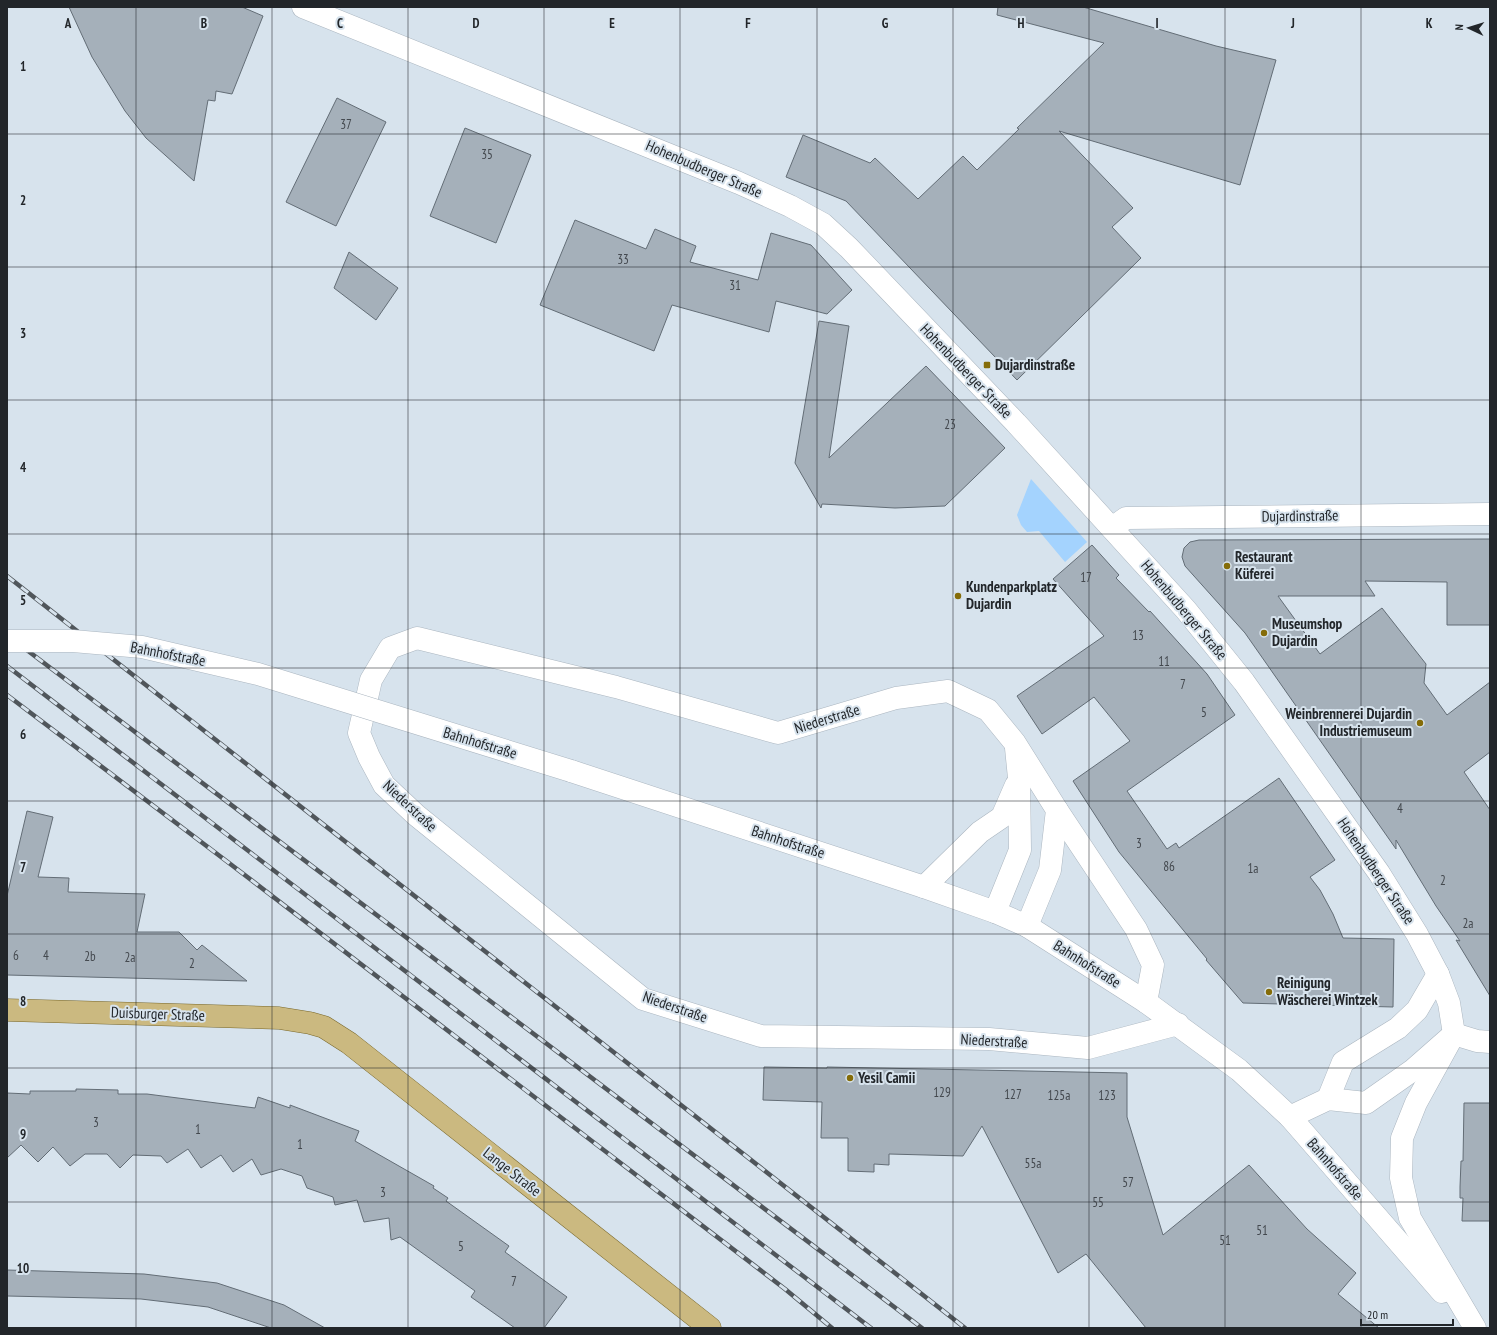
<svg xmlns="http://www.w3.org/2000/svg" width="1497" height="1335" viewBox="0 0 1497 1335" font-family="'PT Sans Narrow',sans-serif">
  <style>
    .grass { fill: #a4d3fe }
    .building { fill: #a5b0ba; stroke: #636d76 }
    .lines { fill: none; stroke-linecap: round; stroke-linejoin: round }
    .minor-casing { stroke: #abb6c0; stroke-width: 23 }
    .major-casing { stroke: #79682b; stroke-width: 23 }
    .minor { stroke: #fff; stroke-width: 22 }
    .major { stroke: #cbb980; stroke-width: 22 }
    .rail-casing { stroke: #50565b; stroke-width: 4.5 }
    .rail { stroke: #d7e3ed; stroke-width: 3; stroke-dasharray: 9; stroke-linecap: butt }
    .minor-bridge-casing { stroke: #abb6c0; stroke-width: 23; stroke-linecap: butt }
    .minor-bridge { stroke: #fff; stroke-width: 22 }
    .grid { fill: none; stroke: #22262a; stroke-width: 1; stroke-opacity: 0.55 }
    .poi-dot { fill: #856c08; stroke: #d7e3ed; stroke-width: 1.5 }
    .labels { text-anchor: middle; stroke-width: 4; stroke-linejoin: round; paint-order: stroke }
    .number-label { font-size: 13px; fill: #43484e }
    .street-label { font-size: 15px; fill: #22262a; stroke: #d7e3ed }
    .poi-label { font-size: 15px; font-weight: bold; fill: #22262a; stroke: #d7e3ed; text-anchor: start }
    .grid-label { font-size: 13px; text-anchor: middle; font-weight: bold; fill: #22262a; stroke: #d7e3ed; stroke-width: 4; stroke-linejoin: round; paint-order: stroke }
  </style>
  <rect width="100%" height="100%" fill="#d7e3ed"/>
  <path class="grass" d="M1031,479L1087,542L1065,562L1039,531L1027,532L1021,525L1017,515Z"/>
  <g class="building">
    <path d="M69,7H242L263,16L232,94L216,91L215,101L208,100L194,181L146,138L125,111L92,57Z"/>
    <path d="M998,7H1083L1216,46L1276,60L1240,185L1059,131L1133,208L1112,227L1141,258L1017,380L846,201L786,177L803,135L870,163L875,158L918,199L963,156L977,170L1019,129L1017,128L1104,43L997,15Z"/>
    <path d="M337,98L386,122L336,226L286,202Z"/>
    <path d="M465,128L531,155L496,243L430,216Z"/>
    <path d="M575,220L646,249L655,229L696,246L690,262L758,280L771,233L811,245L852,290L827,314L776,301L769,332L672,305L654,351L540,305Z"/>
    <path d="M349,252L398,288L376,320L334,288Z"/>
    <path d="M819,321L849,326L829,458L926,366L1005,448L945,506L895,508L822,504L821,508L795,463Z"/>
    <path d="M1490,539V625H1447V582L1365,581L1375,596H1278L1320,654L1382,608L1426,664L1424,683L1447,715L1490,682V752L1464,772L1490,810V996L1456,940L1460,941L1436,906L1396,840V849L1245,633L1185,566L1182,557L1184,548L1190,542L1199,540Z"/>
    <path d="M1092,545L1119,575L1116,578L1149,612L1150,611L1207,674L1235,715L1127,791L1167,849L1176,843L1179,848L1279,778L1335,860L1310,877L1320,890L1333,914L1343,938L1394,939L1393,1007L1243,1003L1206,960L1207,959L1119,852L1073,781L1130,741L1094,697L1042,734L1017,696L1104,636L1053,579Z"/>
    <path d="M27,811L53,817L38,877L69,878L68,892L145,894L137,932H179L197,950L202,945L247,981L7,975V896Z"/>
    <path d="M764,1067L827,1068V1067L1127,1073V1117L1163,1235L1249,1165L1307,1229L1356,1273L1338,1294L1379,1328H1146L1086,1254L1058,1273L982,1126L963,1156L889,1154V1165L874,1164V1172L848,1171V1138H821L822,1102L763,1100Z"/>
    <path d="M76,1089L118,1090V1094H147L255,1108L258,1097L290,1108V1105L359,1131L355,1141L434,1186L433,1188L448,1198L446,1201L509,1246L505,1252L567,1297L544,1328H515L471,1297L475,1291L400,1237L391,1240L389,1218L364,1222L357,1200L335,1205L333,1197L307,1188L302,1176L281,1169L261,1175L252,1159L233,1172L221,1155L201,1168L188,1149L167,1163L161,1156L133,1155L120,1168L107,1154H85L70,1166L53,1147L38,1162L21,1145L7,1158V1093L30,1094V1091H76Z"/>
    <path d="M1464,1103H1490V1221H1462L1463,1198H1460V1187L1461,1161H1463Z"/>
    <path d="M7,1270L144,1274L217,1283L284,1305L325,1328H271L208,1307L141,1299L7,1296Z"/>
  </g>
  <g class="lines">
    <g class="minor-casing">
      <g id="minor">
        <path d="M303,7L739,183L790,206L823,224L849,248L1016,423L1186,610L1244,682L1379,873L1417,934L1438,974L1449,1003L1454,1034L1416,1103L1402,1138L1401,1178L1410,1218L1475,1328"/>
        <path d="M1112,528L1126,518L1490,514"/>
        <path d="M571,771L924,887L995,912L1027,926L1146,1002L1239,1070L1290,1117L1442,1292"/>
        <path d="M1057,810L1136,929L1153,965L1146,1002"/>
        <path d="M924,887L980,832L1002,817L1016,785"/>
        <path d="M995,912L1020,850L1019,778L1016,748"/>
        <path d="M1027,926L1050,870L1057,810L1015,743L988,710L948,691L896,698L778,733L616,687L417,638L390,648L371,680L359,733L369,757L384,785L416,815L643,999L761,1036L989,1039L1088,1048L1178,1024"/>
        <path d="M1328,1099L1343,1062L1398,1028L1417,1010L1438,974"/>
        <path d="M1290,1117L1328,1099L1366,1103L1413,1070L1454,1034L1477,1041L1490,1042"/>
      </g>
    </g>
    <g class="major-casing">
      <path id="major" d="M7,1010L279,1018L310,1023L324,1027L349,1043L710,1328"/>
    </g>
    <use href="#minor" class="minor"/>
    <use href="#major" class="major"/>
    <g class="rail-casing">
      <g id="rail">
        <path d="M7,576L965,1328"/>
        <path d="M7,635L922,1328"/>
        <path d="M7,666L871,1328"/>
        <path d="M7,695L229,863L785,1289L832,1328"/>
      </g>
    </g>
    <use href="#rail" class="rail"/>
    <g class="minor-bridge-casing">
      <path id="minor-bridge" d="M7,641H73L142,647L258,674L571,771"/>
    </g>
    <use href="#minor-bridge" class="minor-bridge"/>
  </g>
  <path class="grid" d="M136,7V1328M272,7V1328M408,7V1328M544,7V1328M680,7V1328M817,7V1328M953,7V1328M1089,7V1328M1225,7V1328M1361,7V1328M7,134H1490M7,267H1490M7,400H1490M7,534H1490M7,668H1490M7,801H1490M7,934H1490M7,1068H1490M7,1202H1490"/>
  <g class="poi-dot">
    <rect x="983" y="361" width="8" height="8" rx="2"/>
    <circle cx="1227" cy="566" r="4"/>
    <circle cx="958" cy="596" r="4"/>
    <circle cx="1264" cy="633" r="4"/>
    <circle cx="1420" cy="723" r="4"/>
    <circle cx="1269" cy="992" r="4"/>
    <circle cx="850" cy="1078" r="4"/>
  </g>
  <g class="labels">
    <g class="number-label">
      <text x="346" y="129">37</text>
      <text x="487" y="159">35</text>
      <text x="623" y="264">33</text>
      <text x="735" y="290">31</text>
      <text x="950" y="429">23</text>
      <text x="1086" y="582">17</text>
      <text x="1138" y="640">13</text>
      <text x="1164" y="666">11</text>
      <text x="1183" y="689">7</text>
      <text x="1204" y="717">5</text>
      <text x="1400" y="813">4</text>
      <text x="1139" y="848">3</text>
      <text x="1169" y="871">86</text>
      <text x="1253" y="873">1a</text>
      <text x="1443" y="885">2</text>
      <text x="1468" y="928">2a</text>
      <text x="16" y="960">6</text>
      <text x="46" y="960">4</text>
      <text x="90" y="961">2b</text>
      <text x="130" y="962">2a</text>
      <text x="192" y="968">2</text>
      <text x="942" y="1097">129</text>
      <text x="1013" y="1099">127</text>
      <text x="1059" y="1100">125a</text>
      <text x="1107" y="1100">123</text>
      <text x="96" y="1127">3</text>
      <text x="198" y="1134">1</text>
      <text x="300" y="1149">1</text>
      <text x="1033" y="1168">55a</text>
      <text x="1128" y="1187">57</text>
      <text x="383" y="1197">3</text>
      <text x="1098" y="1207">55</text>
      <text x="1262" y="1235">51</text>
      <text x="1225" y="1245">51</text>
      <text x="461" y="1251">5</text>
      <text x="514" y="1286">7</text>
    </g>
    <g class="street-label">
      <text transform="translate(704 169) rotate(23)" y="5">Hohenbudberger Straße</text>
      <text transform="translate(966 371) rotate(46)" y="5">Hohenbudberger Straße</text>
      <text transform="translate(1300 516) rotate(-1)" y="5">Dujardinstraße</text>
      <text transform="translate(1184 610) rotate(50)" y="5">Hohenbudberger Straße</text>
      <text transform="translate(168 654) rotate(11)" y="5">Bahnhofstraße</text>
      <text transform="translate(827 719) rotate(-17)" y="5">Niederstraße</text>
      <text transform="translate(480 743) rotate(17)" y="5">Bahnhofstraße</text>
      <text transform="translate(410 806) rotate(43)" y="5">Niederstraße</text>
      <text transform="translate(788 842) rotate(18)" y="5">Bahnhofstraße</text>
      <text transform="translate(1376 871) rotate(56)" y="5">Hohenbudberger Straße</text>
      <text transform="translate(1087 964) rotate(32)" y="5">Bahnhofstraße</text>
      <text transform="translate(675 1007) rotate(19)" y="5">Niederstraße</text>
      <text transform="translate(158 1014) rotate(2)" y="5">Duisburger Straße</text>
      <text transform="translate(994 1041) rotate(3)" y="5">Niederstraße</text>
      <text transform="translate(1335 1169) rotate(49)" y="5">Bahnhofstraße</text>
      <text transform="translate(512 1172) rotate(38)" y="5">Lange Straße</text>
    </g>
    <g class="poi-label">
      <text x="995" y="370">Dujardinstraße</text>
      <text x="1235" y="562">Restaurant<tspan x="1235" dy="17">Küferei</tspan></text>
      <text x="966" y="592">Kundenparkplatz<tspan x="966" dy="17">Dujardin</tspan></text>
      <text x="1272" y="629">Museumshop<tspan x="1272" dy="17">Dujardin</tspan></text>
      <text x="1412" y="719" text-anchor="end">Weinbrennerei Dujardin<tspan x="1412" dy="17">Industriemuseum</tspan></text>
      <text x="1277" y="988">Reinigung<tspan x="1277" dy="17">Wäscherei Wintzek</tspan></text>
      <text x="858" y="1083">Yesil Camii</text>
    </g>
  </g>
  <g class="grid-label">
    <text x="68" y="28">A</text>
    <text x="204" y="28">B</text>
    <text x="340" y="28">C</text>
    <text x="476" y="28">D</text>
    <text x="612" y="28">E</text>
    <text x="748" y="28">F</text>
    <text x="885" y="28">G</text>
    <text x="1021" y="28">H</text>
    <text x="1157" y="28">I</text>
    <text x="1293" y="28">J</text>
    <text x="1429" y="28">K</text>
    <text x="23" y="71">1</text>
    <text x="23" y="205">2</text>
    <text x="23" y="338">3</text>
    <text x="23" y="472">4</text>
    <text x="23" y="605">5</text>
    <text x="23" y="739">6</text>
    <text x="23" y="872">7</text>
    <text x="23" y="1006">8</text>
    <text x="23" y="1139">9</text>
    <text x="23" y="1273">10</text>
  </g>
  <rect width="1497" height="1335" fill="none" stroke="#22262a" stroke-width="16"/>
  <g transform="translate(1469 28) rotate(274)" stroke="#d7e3ed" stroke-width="3" paint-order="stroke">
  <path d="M0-3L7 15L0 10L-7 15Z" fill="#22262a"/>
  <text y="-6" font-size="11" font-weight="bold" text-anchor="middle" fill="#22262a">N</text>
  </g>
  <path d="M1361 1319v6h92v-6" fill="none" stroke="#22262a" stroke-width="2"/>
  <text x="1367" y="1319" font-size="12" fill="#22262a" stroke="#d7e3ed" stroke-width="3" paint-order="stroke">20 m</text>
</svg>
